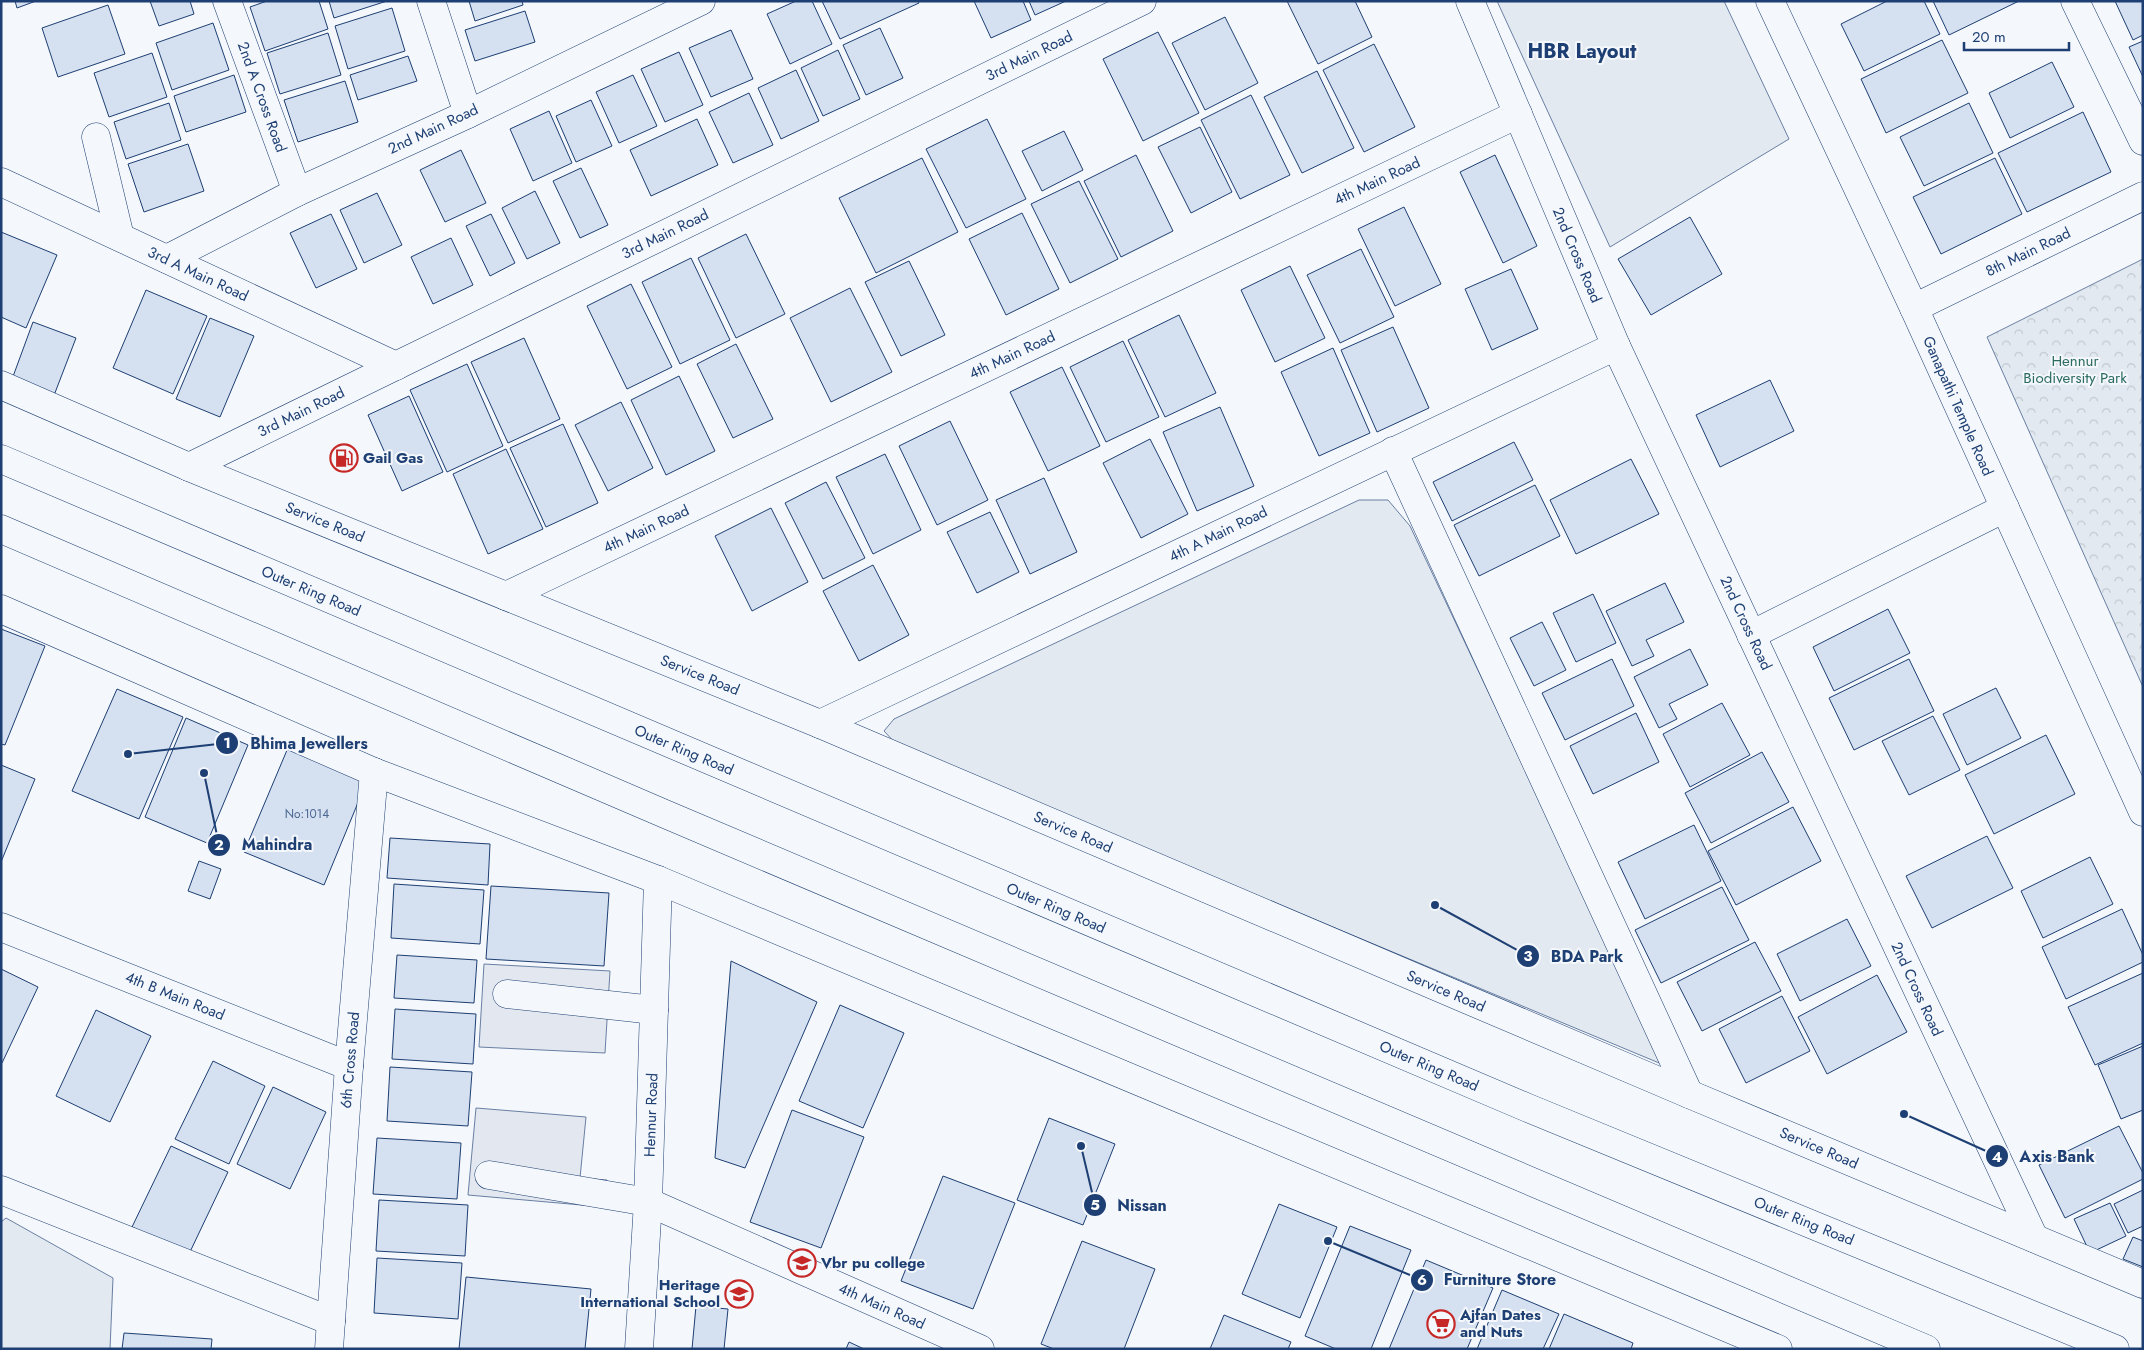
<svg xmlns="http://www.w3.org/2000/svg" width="2144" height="1350" viewBox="0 0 2144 1350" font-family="Jost,sans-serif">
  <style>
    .green { fill: #e3e9f0; stroke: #687fa3 }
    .forest { fill: url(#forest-crowns); stroke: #687fa3 }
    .parking { fill: #e3e8f0; stroke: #687fa3 }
    .building { fill: #d5e0f0; stroke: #1d3f73 }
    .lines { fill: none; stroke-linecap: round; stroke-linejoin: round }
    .minor-casing { stroke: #1d3f73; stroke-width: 29 }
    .highway-casing { stroke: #1d3f73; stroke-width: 29 }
    .minor { stroke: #f4f7fb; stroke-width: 28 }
    .highway { stroke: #f4f7fb; stroke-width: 28 }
    .labels { text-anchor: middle; stroke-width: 4; stroke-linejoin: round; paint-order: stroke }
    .number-label { font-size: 12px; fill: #4b6792 }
    .street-label { font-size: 15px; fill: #1d3f73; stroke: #f4f7fb }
    .park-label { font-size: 15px; fill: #2c6c60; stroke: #f4f7fb }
    .poi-label { font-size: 15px; font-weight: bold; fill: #1d3f73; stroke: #f4f7fb; text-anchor: start }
    .district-label { font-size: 20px; font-weight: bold; fill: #1d3f73; stroke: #f4f7fb }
    .leader { fill: none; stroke: #1d3f73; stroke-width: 2 }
    .callout-dot { fill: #1d3f73; stroke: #f4f7fb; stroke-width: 2 }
    .mark-label { font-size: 15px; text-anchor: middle; font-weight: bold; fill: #fff }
    .callout-label { font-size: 16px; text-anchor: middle; font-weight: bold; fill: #1d3f73; stroke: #f4f7fb; stroke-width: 4; stroke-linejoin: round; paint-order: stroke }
  </style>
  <defs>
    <pattern id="forest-crowns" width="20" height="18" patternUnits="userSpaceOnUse" patternTransform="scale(1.25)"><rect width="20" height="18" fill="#e3e9f0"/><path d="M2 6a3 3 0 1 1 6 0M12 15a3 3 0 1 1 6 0" fill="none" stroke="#c2c9d1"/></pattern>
  </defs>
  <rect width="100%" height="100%" fill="#f4f7fb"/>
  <g class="green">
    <path d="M1497,1H1724L1789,139L1610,247Z"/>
    <path d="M1359,500H1388L1410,526L1664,1065L898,746L884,731L894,719Z"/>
    <path d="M6,1218L113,1278L110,1349H1V1222Z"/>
  </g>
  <path class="forest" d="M2143,259V687L1987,337Z"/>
  <g class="parking">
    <path d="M484,964L610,971L605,1053L479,1047Z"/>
    <path d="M476,1108L586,1117L580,1178L607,1180L604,1207L468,1195Z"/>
  </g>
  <g class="building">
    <path d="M15,1H36L17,8Z"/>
    <path d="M150,1H190L194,14L159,26Z"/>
    <path d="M267,1H319L328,29L265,51L250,7Z"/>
    <path d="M329,1H387L334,18Z"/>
    <path d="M469,1H522L523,5L475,21Z"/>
    <path d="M796,1H812L832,44L790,64L767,14Z"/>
    <path d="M822,1H918L919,3L840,39Z"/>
    <path d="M974,1H1023L1031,20L991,38Z"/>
    <path d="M1029,1H1066L1035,15Z"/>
    <path d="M1287,1H1355L1372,37L1318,64Z"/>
    <path d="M1887,1H1924L1940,34L1864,71L1841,24Z"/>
    <path d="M1933,1H2019L1949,35Z"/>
    <path d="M2115,1H2143V35L2133,40Z"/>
    <path d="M108,5L125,54L58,77L42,28Z"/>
    <path d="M392,8L405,51L348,69L335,26Z"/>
    <path d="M525,11L535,42L475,61L465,30Z"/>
    <path d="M1225,17L1258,83L1205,110L1172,43Z"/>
    <path d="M213,23L229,70L172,90L156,43Z"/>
    <path d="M880,28L903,78L866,95L843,45Z"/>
    <path d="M731,30L753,79L711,97L689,48Z"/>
    <path d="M1158,32L1199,113L1143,141L1103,59Z"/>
    <path d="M328,33L341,75L280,94L267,53Z"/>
    <path d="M1942,40L1968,93L1886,133L1861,79Z"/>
    <path d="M2143,41V77L2129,47Z"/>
    <path d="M1374,44L1415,127L1364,152L1323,70Z"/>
    <path d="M838,50L860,99L823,116L801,68Z"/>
    <path d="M679,52L703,105L665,122L641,69Z"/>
    <path d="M152,53L167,97L109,117L94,73Z"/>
    <path d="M408,56L417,81L358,100L350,75Z"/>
    <path d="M2052,62L2074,107L2010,138L1989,93Z"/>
    <path d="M796,70L819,121L781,139L758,88Z"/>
    <path d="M1317,71L1354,148L1302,173L1264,97Z"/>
    <path d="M234,75L246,112L186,132L174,96Z"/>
    <path d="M633,75L657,126L619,143L596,92Z"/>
    <path d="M345,81L358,122L298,142L284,100Z"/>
    <path d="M749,93L773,145L733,163L709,112Z"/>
    <path d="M1251,95L1290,175L1240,199L1201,120Z"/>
    <path d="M591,100L612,146L576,162L556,116Z"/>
    <path d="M169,103L181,140L126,159L114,122Z"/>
    <path d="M1969,103L1993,153L1924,186L1900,137Z"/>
    <path d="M549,111L572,163L533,181L510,129Z"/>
    <path d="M2083,112L2111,172L2027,212L1998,153Z"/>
    <path d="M697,119L718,165L651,196L630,150Z"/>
    <path d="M987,119L1026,199L966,228L926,149Z"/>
    <path d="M1200,127L1232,192L1191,213L1158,147Z"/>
    <path d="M1064,131L1083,170L1042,191L1022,151Z"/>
    <path d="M188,144L204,191L144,212L128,164Z"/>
    <path d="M461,150L486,203L445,222L420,170Z"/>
    <path d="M1136,155L1173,231L1121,257L1084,181Z"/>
    <path d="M1495,155L1537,246L1503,263L1460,172Z"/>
    <path d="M922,158L958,232L876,273L839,198Z"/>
    <path d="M1995,158L2022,214L1941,254L1913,197Z"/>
    <path d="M581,168L608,225L580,238L553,181Z"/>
    <path d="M1079,181L1118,259L1070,283L1031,204Z"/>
    <path d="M535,191L560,243L527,259L502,208Z"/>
    <path d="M377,193L402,245L364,263L340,210Z"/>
    <path d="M1404,207L1441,284L1395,306L1358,229Z"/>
    <path d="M1022,213L1059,289L1006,315L969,239Z"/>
    <path d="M331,214L357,269L316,288L290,233Z"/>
    <path d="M491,214L515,263L490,276L466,226Z"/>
    <path d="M1690,217L1722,274L1651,315L1618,259Z"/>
    <path d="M1,232L57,255L26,328L1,317Z"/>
    <path d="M746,234L785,314L736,338L698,258Z"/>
    <path d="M451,238L473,285L433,304L411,257Z"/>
    <path d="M1361,249L1394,317L1340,343L1307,275Z"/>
    <path d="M691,258L730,340L680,364L642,282Z"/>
    <path d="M909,261L945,335L901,356L865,282Z"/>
    <path d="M1290,266L1325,338L1275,362L1241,290Z"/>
    <path d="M1511,269L1538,329L1492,350L1465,289Z"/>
    <path d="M631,284L672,367L627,389L587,306Z"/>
    <path d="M850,288L892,372L831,402L790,318Z"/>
    <path d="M146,290L207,316L173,394L113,368Z"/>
    <path d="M1179,315L1216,393L1165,417L1128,340Z"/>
    <path d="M210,318L254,336L220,417L176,399Z"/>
    <path d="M33,322L76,338L53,398L11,382Z"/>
    <path d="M1393,327L1429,408L1377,432L1341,350Z"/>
    <path d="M524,338L560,419L508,443L471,362Z"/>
    <path d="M1123,341L1159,417L1106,442L1070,367Z"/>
    <path d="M736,344L773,419L733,438L697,364Z"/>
    <path d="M1333,348L1370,433L1319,456L1281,372Z"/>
    <path d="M467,364L503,446L447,472L410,390Z"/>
    <path d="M1062,367L1100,446L1048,471L1010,392Z"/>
    <path d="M679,376L715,451L666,475L631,400Z"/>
    <path d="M1770,380L1794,431L1720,467L1696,415Z"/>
    <path d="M409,396L443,472L402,491L368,415Z"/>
    <path d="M621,402L653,468L608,491L575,425Z"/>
    <path d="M1220,407L1254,486L1197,511L1163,432Z"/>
    <path d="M950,421L988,500L937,525L899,446Z"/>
    <path d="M563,424L598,503L546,527L510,448Z"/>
    <path d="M1150,439L1188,514L1141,538L1103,463Z"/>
    <path d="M1514,442L1533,480L1452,521L1433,482Z"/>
    <path d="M506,449L543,529L488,554L453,474Z"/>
    <path d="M885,454L921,530L873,554L836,477Z"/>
    <path d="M1631,459L1659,514L1576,554L1550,500Z"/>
    <path d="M1044,478L1077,552L1030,574L996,500Z"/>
    <path d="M826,482L865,558L823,579L785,503Z"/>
    <path d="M1535,485L1560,536L1479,576L1454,525Z"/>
    <path d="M771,508L808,582L752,611L715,536Z"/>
    <path d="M990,512L1019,572L977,593L947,532Z"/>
    <path d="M873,565L909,635L859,661L823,591Z"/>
    <path d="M1665,583L1684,622L1646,640L1654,656L1632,666L1606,611Z"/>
    <path d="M1593,594L1616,643L1576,662L1553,613Z"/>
    <path d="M1888,609L1910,653L1834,691L1813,647Z"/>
    <path d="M1542,622L1566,670L1534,686L1510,638Z"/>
    <path d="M1,629L45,646L5,745L1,744Z"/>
    <path d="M1690,649L1708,685L1669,704L1677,719L1659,728L1634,677Z"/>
    <path d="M1612,659L1634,706L1565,740L1542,693Z"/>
    <path d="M1909,659L1934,711L1854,750L1829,698Z"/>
    <path d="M1996,688L2021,738L1967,765L1943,714Z"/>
    <path d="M117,689L183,717L139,819L72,791Z"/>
    <path d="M1722,703L1750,755L1690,787L1663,734Z"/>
    <path d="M1636,713L1659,762L1593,794L1570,746Z"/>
    <path d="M1933,716L1960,770L1909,795L1882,741Z"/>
    <path d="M186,718L248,745L207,843L145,817Z"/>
    <path d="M2046,735L2075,794L1994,834L1965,775Z"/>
    <path d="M290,743L369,776L324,885L244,852Z"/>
    <path d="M1762,752L1789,802L1711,843L1685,793Z"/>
    <path d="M1,765L35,779L1,862Z"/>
    <path d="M1793,807L1821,861L1736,905L1708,851Z"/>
    <path d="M1694,825L1721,881L1645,919L1618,862Z"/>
    <path d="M1987,836L2013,888L1932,928L1906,876Z"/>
    <path d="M390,838L490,844L488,885L387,878Z"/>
    <path d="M2090,857L2113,904L2043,938L2021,891Z"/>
    <path d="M199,861L221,869L210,899L188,891Z"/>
    <path d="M394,884L484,890L480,944L391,938Z"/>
    <path d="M491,886L609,893L604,966L486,959Z"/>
    <path d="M1722,887L1749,940L1661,983L1635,930Z"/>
    <path d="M2122,909L2143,955V962L2066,999L2042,947Z"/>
    <path d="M1847,919L1871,966L1800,1001L1777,954Z"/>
    <path d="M1755,942L1781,991L1702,1031L1677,982Z"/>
    <path d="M397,955L477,960L474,1003L394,998Z"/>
    <path d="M731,961L817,1002L745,1168L715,1158Z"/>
    <path d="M1,969L38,987L2,1063H1Z"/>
    <path d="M2143,973V1043L2095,1065L2068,1007Z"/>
    <path d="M1877,975L1907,1032L1827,1074L1798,1017Z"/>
    <path d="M1782,996L1810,1051L1746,1083L1719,1029Z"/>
    <path d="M840,1005L904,1033L863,1128L799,1101Z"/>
    <path d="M395,1009L476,1014L473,1064L392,1059Z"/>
    <path d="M96,1010L151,1036L110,1122L56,1096Z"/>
    <path d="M2143,1046V1110L2121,1119L2098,1065Z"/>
    <path d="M213,1061L265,1086L229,1164L175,1139Z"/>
    <path d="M390,1067L472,1072L468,1126L387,1121Z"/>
    <path d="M273,1087L326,1112L290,1189L237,1164Z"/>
    <path d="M792,1110L864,1137L821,1248L750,1222Z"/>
    <path d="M1049,1118L1115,1144L1083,1225L1017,1200Z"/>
    <path d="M2119,1126L2143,1173V1179L2065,1218L2039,1165Z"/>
    <path d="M377,1138L461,1143L457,1199L373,1194Z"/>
    <path d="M171,1146L228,1172L189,1254L132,1227Z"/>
    <path d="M943,1176L1015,1203L973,1309L901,1281Z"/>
    <path d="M2143,1190V1226L2128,1233L2114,1204Z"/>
    <path d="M379,1200L468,1205L465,1256L376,1251Z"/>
    <path d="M2110,1203L2126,1236L2090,1253L2074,1219Z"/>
    <path d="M1279,1204L1337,1227L1300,1318L1242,1294Z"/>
    <path d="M1350,1226L1411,1250L1371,1349H1336L1305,1336Z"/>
    <path d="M2133,1237L2143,1241V1267L2123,1259Z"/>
    <path d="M1082,1241L1155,1269L1124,1349H1054L1041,1344Z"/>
    <path d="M377,1258L462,1263L458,1319L374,1313Z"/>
    <path d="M1426,1260L1493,1288L1467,1349H1389Z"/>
    <path d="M466,1277L591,1289L585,1349H459Z"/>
    <path d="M1502,1290L1559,1314L1543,1349H1477Z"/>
    <path d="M696,1306L728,1309L724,1349H692Z"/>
    <path d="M1564,1314L1633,1343L1631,1349H1549Z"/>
    <path d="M1224,1315L1291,1342L1288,1349H1210Z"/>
    <path d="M124,1333L212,1339L211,1349H122Z"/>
    <path d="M849,1342L864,1349H846Z"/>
  </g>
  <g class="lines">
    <g class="minor-casing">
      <g id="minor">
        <path d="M227,1L297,192"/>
        <path d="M431,1L468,114"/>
        <path d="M1470,1L1616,346L2034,1238"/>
        <path d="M1770,1L1914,308L2143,812"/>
        <path d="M2075,1L2143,141"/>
        <path d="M96,137L120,237"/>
        <path d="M1,182L396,366"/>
        <path d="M167,259L297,192L468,114L701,1"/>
        <path d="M1914,308L2143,196"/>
        <path d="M1,385L189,467L820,724L1689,1094L2143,1284"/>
        <path d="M1393,451L1689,1094"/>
        <path d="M189,467L1142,1"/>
        <path d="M506,596L1518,114"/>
        <path d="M1,609L374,772L658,880L1778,1349"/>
        <path d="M1751,635L2005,508"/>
        <path d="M820,724L1616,346"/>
        <path d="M1,927L349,1066"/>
        <path d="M507,994L654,1010"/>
        <path d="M489,1175L648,1202L980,1349"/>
        <path d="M1,1190L331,1321"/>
        <path d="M329,1349L349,1066L374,772"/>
        <path d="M639,1349L648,1202L658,880"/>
      </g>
    </g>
    <g class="highway-casing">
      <g id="highway">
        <path d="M1,459L1528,1108L2115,1349"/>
        <path d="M1,529L665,814L1926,1349"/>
      </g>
    </g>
    <use href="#minor" class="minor"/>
    <use href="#highway" class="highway"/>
  </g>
  <defs>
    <g id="fuel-ring" transform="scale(1.4375)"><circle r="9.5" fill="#f4f7fb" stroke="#c62828" stroke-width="1.5"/><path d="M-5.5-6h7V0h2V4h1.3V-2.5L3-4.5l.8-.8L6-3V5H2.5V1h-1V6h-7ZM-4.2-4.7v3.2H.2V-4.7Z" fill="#c62828"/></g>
    <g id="university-ring" transform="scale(1.4375)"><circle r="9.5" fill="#f4f7fb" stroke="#c62828" stroke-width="1.5"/><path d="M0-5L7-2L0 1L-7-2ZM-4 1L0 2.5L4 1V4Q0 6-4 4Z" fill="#c62828"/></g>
    <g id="school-ring" transform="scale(1.4375)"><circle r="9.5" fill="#f4f7fb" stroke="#c62828" stroke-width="1.5"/><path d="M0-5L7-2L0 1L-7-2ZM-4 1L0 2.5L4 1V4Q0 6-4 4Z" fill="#c62828"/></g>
    <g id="supermarket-ring" transform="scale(1.4375)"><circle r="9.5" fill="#f4f7fb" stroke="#c62828" stroke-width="1.5"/><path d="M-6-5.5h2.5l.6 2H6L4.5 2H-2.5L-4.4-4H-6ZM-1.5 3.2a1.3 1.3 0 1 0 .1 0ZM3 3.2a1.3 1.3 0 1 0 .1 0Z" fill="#c62828"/></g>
  </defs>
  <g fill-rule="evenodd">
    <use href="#fuel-ring" x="344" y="458"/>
    <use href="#university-ring" x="802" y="1263"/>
    <use href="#school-ring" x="739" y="1294"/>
    <use href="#supermarket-ring" x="1441" y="1324"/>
  </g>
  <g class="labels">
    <g class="number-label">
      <text x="307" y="818">No:1014</text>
    </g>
    <g class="street-label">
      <text transform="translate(1029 56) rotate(-26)" y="5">3rd Main Road</text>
      <text transform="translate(262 97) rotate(70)" y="5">2nd A Cross Road</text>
      <text transform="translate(433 129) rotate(-25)" y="5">2nd Main Road</text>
      <text transform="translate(1377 181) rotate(-25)" y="5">4th Main Road</text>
      <text transform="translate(665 234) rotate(-26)" y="5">3rd Main Road</text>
      <text transform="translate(2028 252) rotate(-26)" y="5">8th Main Road</text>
      <text transform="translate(1577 255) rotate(67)" y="5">2nd Cross Road</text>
      <text transform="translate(198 274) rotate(25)" y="5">3rd A Main Road</text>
      <text transform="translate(1012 355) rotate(-25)" y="5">4th Main Road</text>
      <text transform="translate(1958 406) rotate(66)" y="5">Ganapathi Temple Road</text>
      <text transform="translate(301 412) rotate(-26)" y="5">3rd Main Road</text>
      <text transform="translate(325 522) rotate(22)" y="5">Service Road</text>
      <text transform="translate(646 529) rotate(-25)" y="5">4th Main Road</text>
      <text transform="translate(1218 534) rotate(-26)" y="5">4th A Main Road</text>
      <text transform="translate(311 591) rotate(23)" y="5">Outer Ring Road</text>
      <text transform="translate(1746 623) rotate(65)" y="5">2nd Cross Road</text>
      <text transform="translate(700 675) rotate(22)" y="5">Service Road</text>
      <text transform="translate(684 750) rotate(23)" y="5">Outer Ring Road</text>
      <text transform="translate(1073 832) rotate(23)" y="5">Service Road</text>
      <text transform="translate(1056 908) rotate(23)" y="5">Outer Ring Road</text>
      <text transform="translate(1917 989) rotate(65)" y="5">2nd Cross Road</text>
      <text transform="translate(1446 991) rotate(23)" y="5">Service Road</text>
      <text transform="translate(175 996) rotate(22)" y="5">4th B Main Road</text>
      <text transform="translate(350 1060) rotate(-85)" y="5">6th Cross Road</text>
      <text transform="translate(1429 1066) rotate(23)" y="5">Outer Ring Road</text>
      <text transform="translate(651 1115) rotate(-88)" y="5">Hennur Road</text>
      <text transform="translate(1819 1148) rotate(23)" y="5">Service Road</text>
      <text transform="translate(1804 1221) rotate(22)" y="5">Outer Ring Road</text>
      <text transform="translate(882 1306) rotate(24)" y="5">4th Main Road</text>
    </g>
    <g class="park-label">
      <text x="2075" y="366">Hennur<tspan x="2075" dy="17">Biodiversity Park</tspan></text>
    </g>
    <g class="poi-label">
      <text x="363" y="463">Gail Gas</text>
      <text x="821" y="1268">Vbr pu college</text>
      <text x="720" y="1290" text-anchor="end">Heritage<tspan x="720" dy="17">International School</tspan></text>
      <text x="1460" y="1320">Ajfan Dates<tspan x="1460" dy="17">and Nuts</tspan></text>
    </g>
    <g class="district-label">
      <text x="1582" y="58">HBR Layout</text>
    </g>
  </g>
  <path class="leader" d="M128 754L227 743M204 773L219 845M1435 905L1528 956M1904 1114L1997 1156M1081 1146L1095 1205M1328 1241L1422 1280"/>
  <g class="callout-dot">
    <circle cx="128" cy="754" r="5"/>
    <circle cx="204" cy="773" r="5"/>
    <circle cx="1435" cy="905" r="5"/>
    <circle cx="1904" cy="1114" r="5"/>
    <circle cx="1081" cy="1146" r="5"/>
    <circle cx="1328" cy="1241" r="5"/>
    <circle cx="227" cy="743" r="12"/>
    <circle cx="219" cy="845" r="12"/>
    <circle cx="1528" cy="956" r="12"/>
    <circle cx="1997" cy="1156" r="12"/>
    <circle cx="1095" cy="1205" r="12"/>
    <circle cx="1422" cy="1280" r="12"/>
  </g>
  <g class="mark-label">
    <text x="227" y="748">1</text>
    <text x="219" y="850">2</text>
    <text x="1528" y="961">3</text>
    <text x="1997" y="1162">4</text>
    <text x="1095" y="1210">5</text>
    <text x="1422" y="1285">6</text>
  </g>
  <g class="callout-label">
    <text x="309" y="749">Bhima Jewellers</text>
    <text x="277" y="850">Mahindra</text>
    <text x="1587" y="962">BDA Park</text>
    <text x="2057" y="1162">Axis Bank</text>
    <text x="1142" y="1211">Nissan</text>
    <text x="1500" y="1285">Furniture Store</text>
  </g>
  <rect width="2144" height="1350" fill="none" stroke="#1d3f73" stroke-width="5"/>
  <path d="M1964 42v8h105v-8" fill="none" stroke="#1d3f73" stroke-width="2.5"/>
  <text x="1972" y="42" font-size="15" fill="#1d3f73" stroke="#f4f7fb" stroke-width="4" paint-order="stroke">20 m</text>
</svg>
